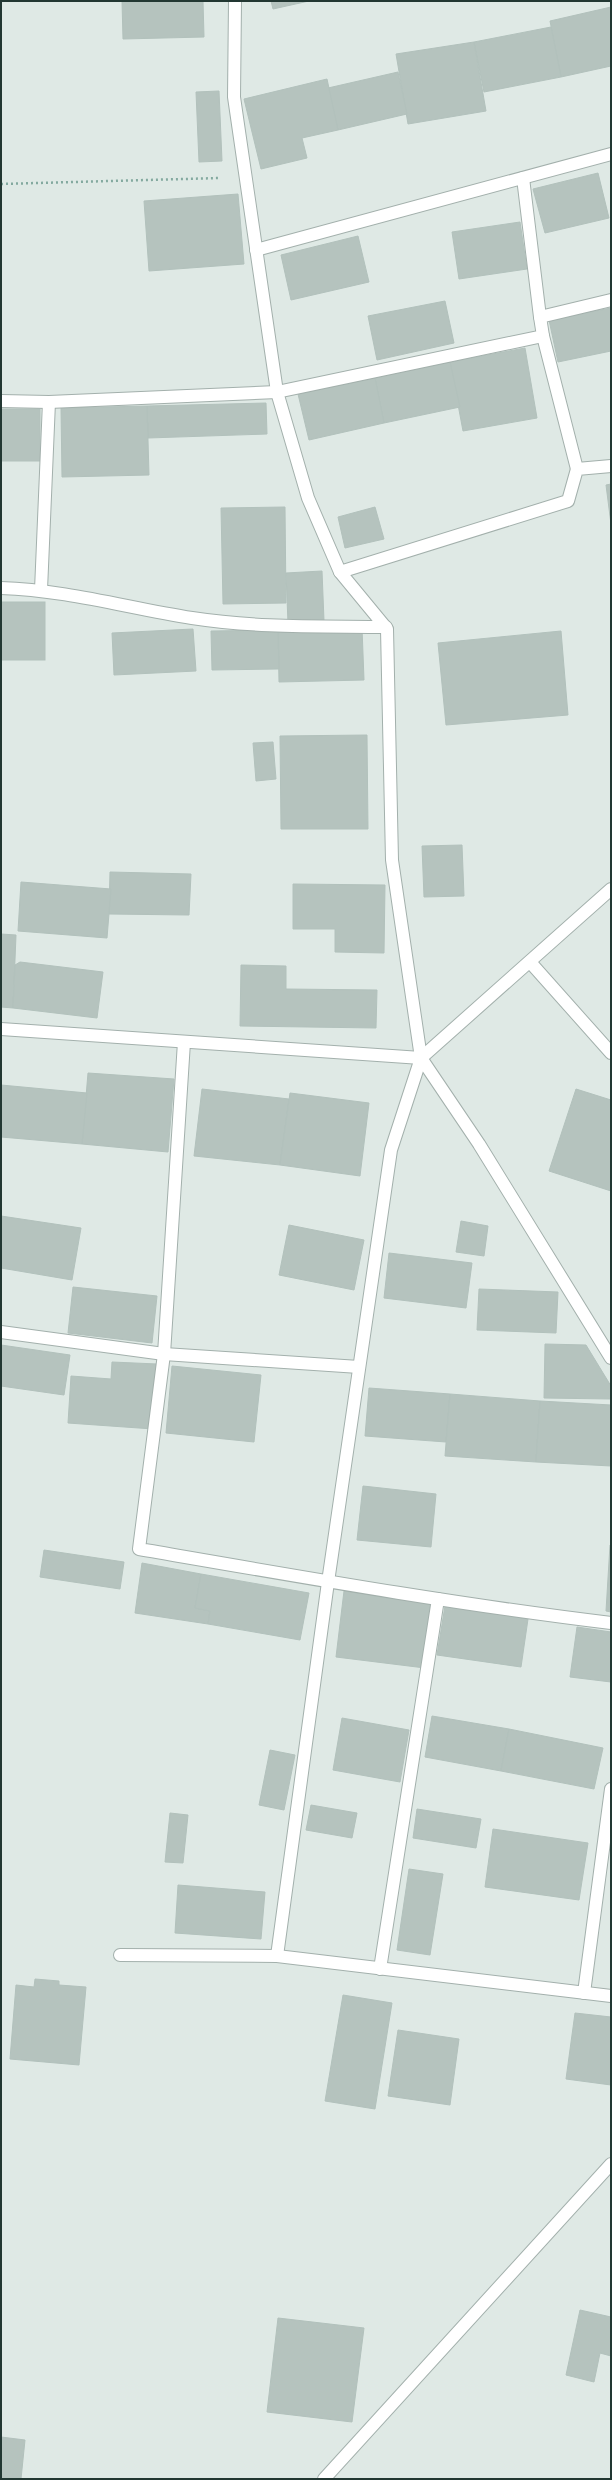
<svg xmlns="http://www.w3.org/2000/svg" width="612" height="2480" viewBox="0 0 612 2480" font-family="Montserrat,sans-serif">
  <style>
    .building { fill: #b5c3be; stroke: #b2c1bc }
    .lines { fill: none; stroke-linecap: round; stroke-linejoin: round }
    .minor-casing { stroke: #a3b0ac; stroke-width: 14 }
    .path { stroke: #83a99f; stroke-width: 2.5; stroke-dasharray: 2 3; stroke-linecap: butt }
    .minor { stroke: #fff; stroke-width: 12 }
  </style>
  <rect width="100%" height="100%" fill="#dfe9e5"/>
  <g class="building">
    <path d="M122,1H203L204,37L123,39Z"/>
    <path d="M271,1H309L273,9Z"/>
    <path d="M611,7V66L561,77L550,21Z"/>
    <path d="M551,27L561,77L484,92L474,42Z"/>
    <path d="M474,42L486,111L408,124L396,54Z"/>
    <path d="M398,72L407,114L338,130L328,88Z"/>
    <path d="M327,79L338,130L302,138L307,158L261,169L244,99Z"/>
    <path d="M219,91L222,161L199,162L196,92Z"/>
    <path d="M598,173L609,218L545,233L533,189Z"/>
    <path d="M238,194L244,264L149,271L144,201Z"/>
    <path d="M520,222L527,269L459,279L452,232Z"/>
    <path d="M358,236L369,282L291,300L281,255Z"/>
    <path d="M445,301L454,343L377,360L368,316Z"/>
    <path d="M611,308V351L558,362L549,320Z"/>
    <path d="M525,348L537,418L463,431L450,362Z"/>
    <path d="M450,362L460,407L384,423L375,378Z"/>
    <path d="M375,378L384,423L309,440L298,394Z"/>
    <path d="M266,403L267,434L148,438L147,406Z"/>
    <path d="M147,406L149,475L62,477L61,408Z"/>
    <rect x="1" y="409" width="39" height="52"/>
    <path d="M611,484V524L606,485Z"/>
    <path d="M285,507L286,603L223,604L221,508Z"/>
    <path d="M375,507L384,539L345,548L338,517Z"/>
    <path d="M322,571L324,621L288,623L286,573Z"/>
    <rect x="1" y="602" width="44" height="58"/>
    <path d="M362,628L364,680L279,682L278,630Z"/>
    <path d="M193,629L196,671L114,675L112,633Z"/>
    <path d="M278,630L279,669L212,670L211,631Z"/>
    <path d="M561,631L568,715L446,725L438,643Z"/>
    <path d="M367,735L368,829H281L280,736Z"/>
    <path d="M273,742L276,779L256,781L253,743Z"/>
    <path d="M462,845L464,896L424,897L422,846Z"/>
    <path d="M110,872L191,874L189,915L109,914Z"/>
    <path d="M21,882L111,889L107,938L18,931Z"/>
    <path d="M293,884L385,885L384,953L335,952V929H293Z"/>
    <path d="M1,934L16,935L13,1008L1,1007Z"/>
    <path d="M20,962L103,972L97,1018L13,1008L15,965Z"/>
    <path d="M241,965L286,966V989L377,990L376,1028L240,1026Z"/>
    <path d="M88,1073L174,1079L168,1152L82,1144Z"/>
    <path d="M1,1085L87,1093L82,1144L1,1137Z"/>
    <path d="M202,1089L289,1099L280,1165L194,1156Z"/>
    <path d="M576,1089L611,1100V1191L549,1171Z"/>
    <path d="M290,1093L369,1103L360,1176L280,1165Z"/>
    <path d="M1,1216L81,1228L72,1280L1,1268Z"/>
    <path d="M461,1221L488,1226L484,1256L456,1252Z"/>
    <path d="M289,1225L364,1240L354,1290L279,1275Z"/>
    <path d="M389,1253L472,1263L466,1308L384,1298Z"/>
    <path d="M73,1287L157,1296L152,1343L68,1333Z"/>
    <path d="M479,1289L558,1292L556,1333L477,1330Z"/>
    <path d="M545,1344L586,1345L611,1386V1399L544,1398Z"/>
    <path d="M1,1345L70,1355L64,1395L1,1386Z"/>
    <path d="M112,1362L157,1364L153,1429L68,1423L71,1376L111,1379Z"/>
    <path d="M172,1366L261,1375L254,1442L166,1433Z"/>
    <path d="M369,1388L450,1394L446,1442L365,1436Z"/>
    <path d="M450,1394L540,1401L536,1462L445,1456Z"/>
    <path d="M540,1401L611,1405V1466L536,1462Z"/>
    <path d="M363,1486L436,1494L431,1547L357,1540Z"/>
    <path d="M610,1545H611V1612L606,1611Z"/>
    <path d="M44,1550L124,1562L120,1589L40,1577Z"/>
    <path d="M142,1563L201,1574L195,1608L210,1611L208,1624L135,1613Z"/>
    <path d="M201,1574L309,1593L300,1640L208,1624L210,1611L195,1608Z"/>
    <path d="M344,1591L433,1601L425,1668L336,1657Z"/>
    <path d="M445,1606L528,1619L521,1667L437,1655Z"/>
    <path d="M577,1627L611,1632V1682L570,1677Z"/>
    <path d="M432,1716L509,1729L501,1771L425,1757Z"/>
    <path d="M342,1718L409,1730L400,1782L333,1770Z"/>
    <path d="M509,1729L603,1748L594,1789L501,1771Z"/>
    <path d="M270,1750L295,1755L284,1810L259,1805Z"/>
    <path d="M311,1805L357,1813L352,1838L306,1830Z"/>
    <path d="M417,1809L481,1819L476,1848L413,1838Z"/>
    <path d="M170,1813L188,1815L183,1863L165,1862Z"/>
    <path d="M493,1829L588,1843L579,1900L485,1887Z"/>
    <path d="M409,1869L443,1874L430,1955L397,1950Z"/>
    <path d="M178,1885L265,1892L261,1939L175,1933Z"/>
    <path d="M35,1979L59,1981V1985L86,1987L79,2065L10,2059L16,1985L34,1987Z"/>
    <path d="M343,1995L392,2003L375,2109L325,2101Z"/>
    <path d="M575,2013L611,2017V2085L566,2079Z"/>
    <path d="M398,2030L459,2039L450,2105L388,2096Z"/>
    <path d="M580,2310L611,2317V2356L600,2353L594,2382L566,2375Z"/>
    <path d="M278,2318L364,2328L352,2422L267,2412Z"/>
    <path d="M1,2437L25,2440L21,2479H1Z"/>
  </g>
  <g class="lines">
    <g class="minor-casing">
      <g id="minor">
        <path d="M235,1L234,97L277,392L308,498L340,572L387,629L392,860L421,1058L391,1150L328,1582L277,1956"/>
        <path d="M523,178L540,317"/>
        <path d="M256,250L611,154"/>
        <path d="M543,336L577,469"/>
        <path d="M1,401L49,402L277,392L543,336L540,317L611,300"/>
        <path d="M340,572L568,501L577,469L611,466"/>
        <path d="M1,588C66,590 128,608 192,618C257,628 321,626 386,627"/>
        <path d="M41,590L49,402"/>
        <path d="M530,962L611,1053"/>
        <path d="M1,1029L421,1058L479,1144L611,1358"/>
        <path d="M184,1042L164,1354L139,1549C296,1576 453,1604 611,1623"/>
        <path d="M421,1058L611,889"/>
        <path d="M1,1332L164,1354L359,1367"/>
        <path d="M120,1955L277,1956L611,1996"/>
        <path d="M380,1969L438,1599"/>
        <path d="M584,1993L611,1789"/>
        <path d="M324,2479L611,2164"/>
      </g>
    </g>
    <path class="path" d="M1,184L220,178"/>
    <use href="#minor" class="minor"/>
  </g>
  <rect width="612" height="2480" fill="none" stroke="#223732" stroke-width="4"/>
</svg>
